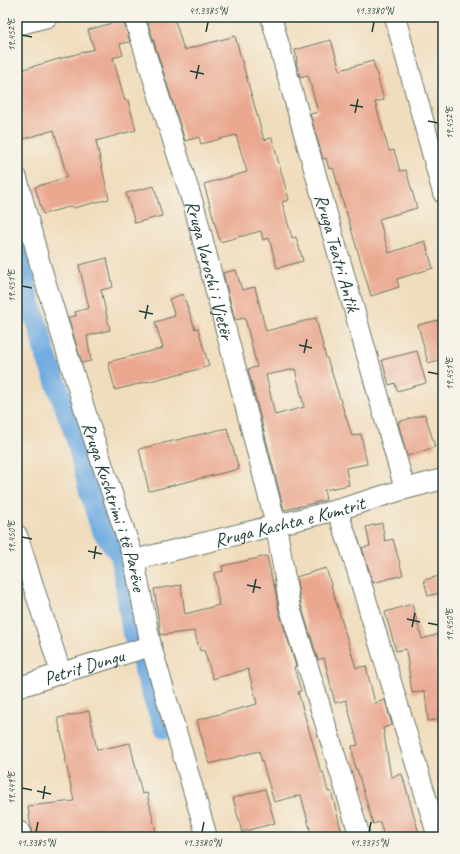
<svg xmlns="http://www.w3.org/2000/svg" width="460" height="854" viewBox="0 0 460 854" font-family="Caveat,sans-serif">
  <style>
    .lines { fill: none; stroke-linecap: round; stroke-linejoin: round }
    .canal { stroke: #6face1; stroke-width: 21 }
    .building { fill: #eaa890; fill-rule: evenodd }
    .minor-casing { stroke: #687564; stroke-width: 22 }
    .minor { stroke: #fff; stroke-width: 20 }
    .ticks { fill: none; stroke: #1f3d34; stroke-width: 1.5 }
    .labels { text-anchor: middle; stroke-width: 3; stroke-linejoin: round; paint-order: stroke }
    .street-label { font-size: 19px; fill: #1f3d34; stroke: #f7f3e8 }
    .neatline { fill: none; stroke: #1f3d34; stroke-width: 1.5 }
    .ticks-label { font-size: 10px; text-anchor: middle; fill: #1f3d34 }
  </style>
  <rect width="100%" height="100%" fill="#f7f3e8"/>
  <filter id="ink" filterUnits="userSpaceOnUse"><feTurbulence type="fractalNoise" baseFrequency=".025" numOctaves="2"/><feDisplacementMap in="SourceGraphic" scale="8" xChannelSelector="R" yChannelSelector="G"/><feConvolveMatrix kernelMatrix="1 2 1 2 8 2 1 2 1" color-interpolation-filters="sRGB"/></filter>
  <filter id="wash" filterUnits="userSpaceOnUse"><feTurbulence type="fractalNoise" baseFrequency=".012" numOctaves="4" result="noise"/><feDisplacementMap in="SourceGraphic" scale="16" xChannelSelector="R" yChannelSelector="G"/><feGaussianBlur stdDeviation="0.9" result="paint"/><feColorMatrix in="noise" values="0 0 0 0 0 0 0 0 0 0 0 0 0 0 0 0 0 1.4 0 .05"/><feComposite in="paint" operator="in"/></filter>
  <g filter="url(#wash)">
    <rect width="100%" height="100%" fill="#f0ddbd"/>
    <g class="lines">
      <path class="canal" d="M17,237L25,260L26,285L28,297L40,331L44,350L75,434L88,486L101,529L121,556L132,630L155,703L165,728"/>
    </g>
    <g id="blocks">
      <g class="building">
        <path d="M146,17H174L184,50L235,36L264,140L272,138L289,200L282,202L292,238L296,237L303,261L277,268L269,238L263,240L261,231L220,242L204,184L247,172L236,135L201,144L199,137L185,141Z"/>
        <path d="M123,20L130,42L120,44L123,55L113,58L125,101L128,100L136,130L96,141L109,199L73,208L72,206L43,214L35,187L67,177L54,130L17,141V71L94,49L88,30Z"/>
        <path d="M331,40L340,70L373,61L384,100L375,102L389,151L394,150L400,171L406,170L417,208L379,219L389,253L425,241L433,268L397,279L399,287L371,296L333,168L329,169L326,158L323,159L310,114L318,112L308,75L300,77L296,61H297L295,50Z"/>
        <path d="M154,186L162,216L135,223L126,193Z"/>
        <path d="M107,258L113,287L101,290L110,330L87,336L91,361L82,363L68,317L76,316L75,312L89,308L79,265Z"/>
        <path d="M236,270L242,290L255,287L266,331L316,318L326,358H327L352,436L361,434L367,464L346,468L349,485L324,490L326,500L284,510L248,369L257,367L245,318L235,320L223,273ZM295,369L304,407L275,415L266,375Z"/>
        <path d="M183,294L195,329L198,328L209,366L178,375V374L115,390L108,362L163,348L155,322L175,316L169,299Z"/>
        <path d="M443,319V359L428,363L418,325Z"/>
        <path d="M417,351L426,383L397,391L395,383L389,385L382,360Z"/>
        <path d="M425,414L435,447L407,456L398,422Z"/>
        <path d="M227,428L239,469L149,491L139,449Z"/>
        <path d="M382,523L385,541L393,539L403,575L373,583L362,548L370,546L366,527Z"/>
        <path d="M267,556L273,584H274L279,611L296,666L294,667L301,691L298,692L321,772H323L328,792L331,791L343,837H312L301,795L274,802L259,751L209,764L197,720L257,704L248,669L213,679L204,650L200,651L194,631L161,635L154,589L181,585L185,614L219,605L214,573L223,571L222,566Z"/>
        <path d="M326,568L356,668L366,666L375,703L385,700L392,725L383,728L391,777L402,774L420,837H384L380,822L373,824L357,769H355L352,746L358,745L346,700L335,703L324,658L318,660L301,605L296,577Z"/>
        <path d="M439,576L443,592L428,596L424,580Z"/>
        <path d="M412,604L422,639L443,633V649L439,650L443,680V719L428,721L425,691L412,693L406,649L396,651L385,612Z"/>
        <path d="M89,711L97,750L130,743L142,794L147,793L156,832L134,837H32L28,806L74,801L65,758H66L58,718Z"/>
        <path d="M265,789L275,823L242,832L233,798Z"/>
      </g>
    </g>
  </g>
  <g filter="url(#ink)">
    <use href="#blocks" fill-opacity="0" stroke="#687564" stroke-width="1"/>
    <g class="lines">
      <g class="minor-casing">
        <g id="minor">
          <path id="s1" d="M134,17L195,210L276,525L290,608L360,837"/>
          <path id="s2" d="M271,17L405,489"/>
          <path d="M395,17L443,193"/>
          <path d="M17,25L47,17"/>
          <path id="s3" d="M17,178L41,268L91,430L134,560L151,646L207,837"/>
          <path d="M337,510L351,550L438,837"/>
          <path d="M17,535L61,673"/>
          <path id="s4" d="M134,560L337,510L405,489L443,479"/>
          <path id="s5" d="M17,688L61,673L151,646"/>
          <path d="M20,832L21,837"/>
        </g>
      </g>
      <use href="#minor" class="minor"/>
    </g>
  </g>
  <path class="ticks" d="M206,32L208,22M372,32L374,22M22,35L32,37M190,71L204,74M196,79L199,65M350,105L363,107M355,113L358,99M428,121L438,123M22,286L32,288M139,311L153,314M145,319L148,305M299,345L312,348M304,353L307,339M428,372L438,374M22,537L32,539M88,551L102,554M94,559L96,546M247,585L261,588M253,593L256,579M407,619L420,622M428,623L438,625M412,627L415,613M22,788L32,790M37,791L51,794M43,799L45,786M36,832L38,822M202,832L204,822M369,832L371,822"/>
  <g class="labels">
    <g class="street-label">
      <text dy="7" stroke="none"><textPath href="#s2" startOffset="245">Rruga Teatri Antik</textPath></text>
      <text dy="7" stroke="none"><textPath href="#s1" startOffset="264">Rruga Varoshi i Vjetër</textPath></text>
      <text dy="7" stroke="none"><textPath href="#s3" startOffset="343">Rruga Kushtrimi i të Parëve</textPath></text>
      <text dy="7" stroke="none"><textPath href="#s4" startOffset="160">Rruga Kashta e Kumtrit</textPath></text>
      <text dy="7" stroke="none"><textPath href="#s5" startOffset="70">Petrit Dungu</textPath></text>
    </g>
  </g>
  <rect width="460" height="854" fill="none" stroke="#f7f3e8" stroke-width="44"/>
  <rect x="22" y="22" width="416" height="810" class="neatline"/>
  <g class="ticks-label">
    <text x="208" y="14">41.3385°N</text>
    <text x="374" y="14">41.3380°N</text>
    <text transform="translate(11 35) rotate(-90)" y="4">19.452°E</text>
    <text transform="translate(449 123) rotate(-90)" y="4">19.452°E</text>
    <text transform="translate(11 286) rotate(-90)" y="4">19.451°E</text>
    <text transform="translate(449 374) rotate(-90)" y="4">19.451°E</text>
    <text transform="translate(11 537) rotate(-90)" y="4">19.450°E</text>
    <text transform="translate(449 625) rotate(-90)" y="4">19.450°E</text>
    <text transform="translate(11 788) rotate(-90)" y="4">19.449°E</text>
    <text x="36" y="846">41.3385°N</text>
    <text x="202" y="846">41.3380°N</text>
    <text x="369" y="846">41.3375°N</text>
  </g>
</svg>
